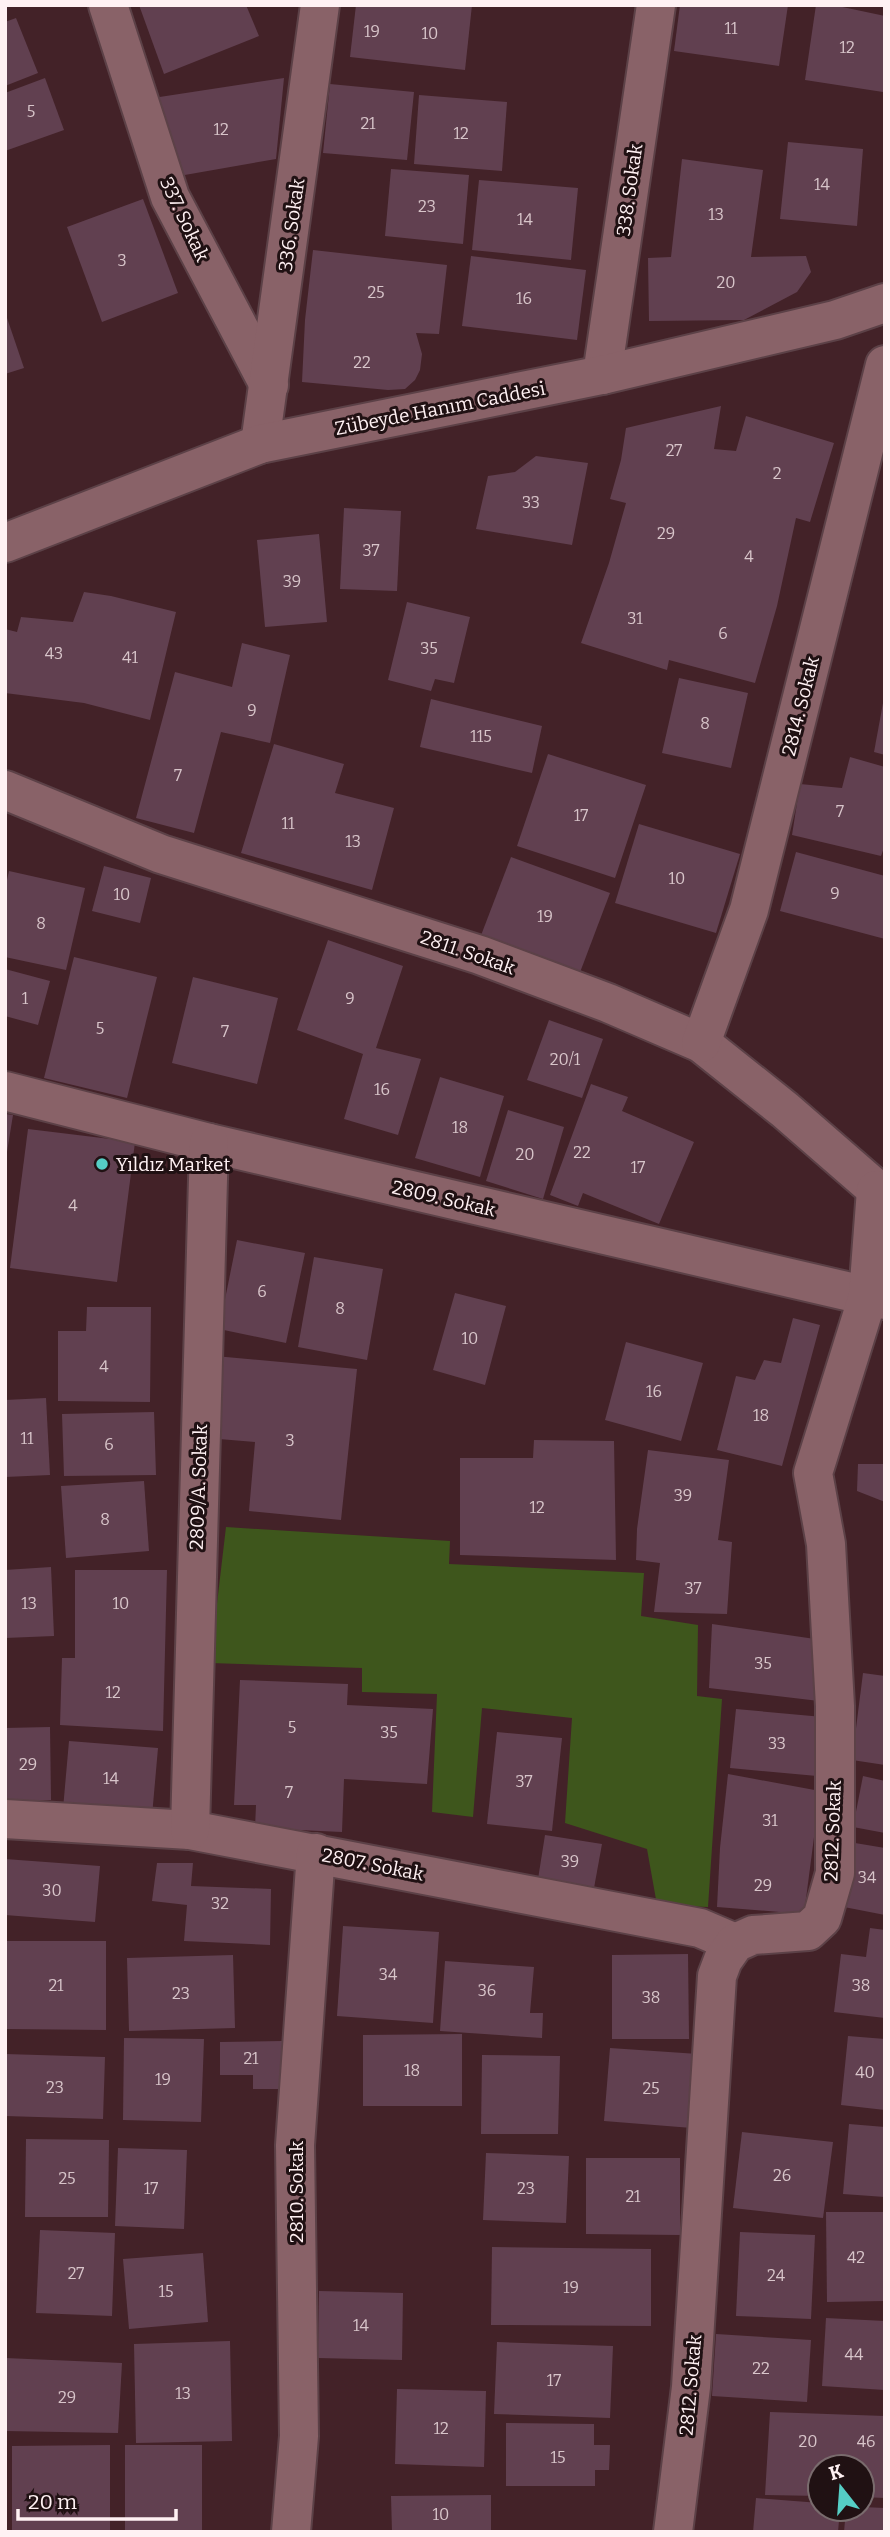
<svg xmlns="http://www.w3.org/2000/svg" width="890" height="2537" viewBox="0 0 890 2537" font-family="Bitter,serif">
  <style>
    .green { fill: #3e561c }
    .building { fill: #614050 }
    .lines { fill: none; stroke-linecap: round; stroke-linejoin: round }
    .minor-casing { stroke: #5c4147; stroke-width: 42 }
    .tertiary-casing { stroke: #5c4147; stroke-width: 42 }
    .minor { stroke: #896268; stroke-width: 38 }
    .tertiary { stroke: #896268; stroke-width: 38 }
    .poi-dot { fill: #55cec5; stroke: #201113; stroke-width: 2.5 }
    .labels { text-anchor: middle; stroke-width: 6; stroke-linejoin: round; paint-order: stroke }
    .number-label { font-size: 16px; fill: #d8c5ca }
    .street-label { font-size: 19px; fill: #fff1f3; stroke: #201113 }
    .poi-label { font-size: 19px; fill: #fff1f3; stroke: #201113; text-anchor: start }
  </style>
  <rect width="100%" height="100%" fill="#432228"/>
  <path class="green" d="M226,1527L450,1541L449,1564L644,1573L641,1616L698,1625L697,1696L722,1699L708,1907L657,1905L647,1849L565,1823L572,1718L482,1708L473,1817L432,1812L437,1694L362,1692V1668L210,1663Z"/>
  <g class="building">
    <path d="M139,5H246L259,36L164,74Z"/>
    <path d="M356,5H472L465,70L350,57Z"/>
    <path d="M680,5H788L779,66L674,51Z"/>
    <path d="M816,5H833L885,16V79L883,92L805,80Z"/>
    <path d="M16,18L38,73L5,86V22Z"/>
    <path d="M45,78L64,130L5,151V93Z"/>
    <path d="M284,78L276,159L179,176L153,98Z"/>
    <path d="M330,84L414,92L407,160L323,153Z"/>
    <path d="M419,95L507,102L502,171L414,164Z"/>
    <path d="M788,142L863,149L857,226L780,219Z"/>
    <path d="M682,159L763,170L751,257L806,256L811,272L797,292L744,320L649,321L648,258L671,257Z"/>
    <path d="M391,169L469,175L463,244L385,236Z"/>
    <path d="M479,180L578,188L571,260L472,250Z"/>
    <path d="M143,199L178,293L102,322L67,227Z"/>
    <path d="M313,250L447,265L439,334L416,333L422,354L420,370L415,380L405,389L388,390L302,382L305,320Z"/>
    <path d="M471,256L586,270L577,340L462,326Z"/>
    <path d="M6,315L24,368L5,374V316Z"/>
    <path d="M721,406L714,449L736,451L746,416L834,443L810,522L796,518L777,606L755,683L669,660L667,670L581,643L609,563L626,503L610,499L621,460L626,428Z"/>
    <path d="M536,456L588,463L572,545L476,529L488,476L515,472Z"/>
    <path d="M344,508L401,511L397,591L340,589Z"/>
    <path d="M319,534L327,622L265,627L257,540Z"/>
    <path d="M84,592L111,596L176,612L150,720L84,703L5,693V629L17,632L21,617L73,622Z"/>
    <path d="M407,602L470,617L454,683L435,679L431,691L388,680Z"/>
    <path d="M242,643L290,655L270,743L221,732L194,833L136,818L175,672L232,687Z"/>
    <path d="M679,678L748,693L731,768L662,753Z"/>
    <path d="M431,699L542,726L532,773L420,747Z"/>
    <path d="M883,703H885V755L874,752Z"/>
    <path d="M274,744L344,764L335,793L394,808L372,890L241,853Z"/>
    <path d="M548,754L646,785L615,878L517,846Z"/>
    <path d="M850,757L885,767V845L881,856L792,835L800,784L842,788Z"/>
    <path d="M639,824L740,854L716,933L615,903Z"/>
    <path d="M796,852L885,876V939L780,911Z"/>
    <path d="M511,857L610,893L579,975L480,938Z"/>
    <path d="M104,866L151,878L140,923L92,911Z"/>
    <path d="M9,871L85,888L66,970L5,957V889Z"/>
    <path d="M328,940L403,966L376,1048L421,1059L398,1135L344,1119L363,1054L297,1030Z"/>
    <path d="M74,957L157,977L127,1098L44,1078Z"/>
    <path d="M5,969L50,981L38,1025L5,1016Z"/>
    <path d="M193,977L278,998L257,1084L172,1063Z"/>
    <path d="M549,1020L603,1039L582,1098L527,1080Z"/>
    <path d="M440,1077L504,1096L480,1177L415,1158Z"/>
    <path d="M591,1084L628,1097L622,1111L694,1142L659,1224L583,1193L578,1206L550,1195Z"/>
    <path d="M508,1110L564,1127L543,1199L486,1181Z"/>
    <path d="M5,1114L13,1115L7,1152H5Z"/>
    <path d="M28,1129L135,1142L117,1282L10,1268Z"/>
    <path d="M237,1240L305,1253L286,1343L219,1329Z"/>
    <path d="M314,1257L383,1269L367,1360L298,1347Z"/>
    <path d="M455,1293L506,1306L485,1385L433,1370Z"/>
    <path d="M87,1307H151L150,1402L58,1401V1331H86Z"/>
    <path d="M793,1318L820,1325L782,1466L717,1450L736,1376L755,1380L764,1360L781,1363Z"/>
    <path d="M626,1342L703,1363L681,1441L605,1420Z"/>
    <path d="M215,1356L357,1369L341,1520L249,1511L255,1442L207,1438Z"/>
    <path d="M46,1398L50,1475L5,1477V1400Z"/>
    <path d="M154,1412L156,1475L64,1476L62,1414Z"/>
    <path d="M534,1440L614,1441L616,1560L460,1555V1458H533Z"/>
    <path d="M648,1450L729,1460L718,1540L732,1542L727,1614L654,1612L660,1563L636,1560L637,1529Z"/>
    <path d="M858,1464H885V1502L857,1491Z"/>
    <path d="M144,1481L149,1551L66,1558L61,1486Z"/>
    <path d="M51,1567L54,1636L5,1638V1570Z"/>
    <path d="M75,1570H167L163,1731L60,1725L62,1658H75Z"/>
    <path d="M712,1624L815,1639L819,1701L709,1688Z"/>
    <path d="M863,1673L885,1676V1765L852,1760Z"/>
    <path d="M240,1680L348,1684L347,1705L433,1709L427,1784L344,1779L342,1832L255,1828L256,1805H234Z"/>
    <path d="M736,1709L823,1717L817,1776L730,1768Z"/>
    <path d="M50,1727L51,1800L5,1801V1728Z"/>
    <path d="M497,1732L562,1738L552,1831L487,1824Z"/>
    <path d="M69,1741L158,1748L152,1816L63,1809Z"/>
    <path d="M728,1774L820,1791L804,1914L717,1907L720,1848Z"/>
    <path d="M863,1776L885,1781V1833L853,1827Z"/>
    <path d="M545,1835L602,1844L594,1888L538,1879Z"/>
    <path d="M855,1843L885,1848V1915L844,1907Z"/>
    <path d="M5,1859L100,1866L95,1922L5,1915Z"/>
    <path d="M157,1863H193L191,1886L271,1889L270,1945L184,1941L187,1905L152,1901Z"/>
    <path d="M343,1926L439,1932L433,2023L337,2016Z"/>
    <path d="M870,1928L885,1930V2018L834,2012L841,1954L866,1957Z"/>
    <path d="M5,1941H106V2030L5,2029Z"/>
    <path d="M688,1954L689,2039H612V1955Z"/>
    <path d="M233,1955L235,2028L129,2031L127,1958Z"/>
    <path d="M445,1961L534,1967L530,2013H543L542,2038L440,2031Z"/>
    <path d="M462,2034V2106H363V2035Z"/>
    <path d="M848,2036L885,2039V2110L841,2105Z"/>
    <path d="M124,2038L204,2039L201,2122L123,2120Z"/>
    <path d="M282,2041V2089H253V2075H220V2042Z"/>
    <path d="M610,2048L698,2054L692,2128L604,2121Z"/>
    <path d="M5,2054L105,2057L103,2119L5,2116Z"/>
    <path d="M482,2055L560,2056L558,2134H481Z"/>
    <path d="M849,2124L885,2127V2197L843,2194Z"/>
    <path d="M742,2132L833,2142L823,2218L733,2208Z"/>
    <path d="M26,2139L109,2140L108,2217H25Z"/>
    <path d="M118,2148L187,2150L184,2229L115,2226Z"/>
    <path d="M486,2153L569,2156L566,2223L483,2220Z"/>
    <path d="M586,2158H680V2235L586,2234Z"/>
    <path d="M826,2212H885V2301L827,2302Z"/>
    <path d="M40,2230L115,2233L112,2316L36,2313Z"/>
    <path d="M740,2232L815,2235L811,2319L736,2316Z"/>
    <path d="M492,2247L651,2249V2326L491,2325Z"/>
    <path d="M203,2253L208,2322L129,2329L123,2259Z"/>
    <path d="M319,2291L403,2293L402,2360L318,2358Z"/>
    <path d="M826,2318L885,2321V2390L822,2386Z"/>
    <path d="M716,2334L811,2340L807,2402L712,2396Z"/>
    <path d="M230,2341L232,2441L136,2443L134,2344Z"/>
    <path d="M497,2342L613,2346L610,2418L494,2414Z"/>
    <path d="M5,2358L122,2363L118,2433L5,2431Z"/>
    <path d="M397,2389L486,2391L484,2467L395,2464Z"/>
    <path d="M770,2412L885,2416V2498L862,2497V2467H820V2496L765,2495Z"/>
    <path d="M506,2423L594,2424V2445H610L609,2470H595V2486H506Z"/>
    <path d="M110,2445V2530H12V2446Z"/>
    <rect x="125" y="2445" width="77" height="87"/>
    <path d="M491,2495V2532H392L391,2496Z"/>
    <path d="M756,2498L820,2503V2509H840L838,2532H753Z"/>
    <path d="M862,2507L885,2508V2532H844L846,2509Z"/>
  </g>
  <g class="lines">
    <g class="minor-casing">
      <g id="minor">
        <path d="M108,5L170,197L269,385"/>
        <path d="M602,375L656,5"/>
        <path d="M260,444L320,5"/>
        <path d="M5,790L161,854L480,955L608,1003L701,1043L785,1110L885,1197"/>
        <path d="M701,1043L749,910L885,365"/>
        <path d="M5,1091L209,1143L885,1300"/>
        <path d="M5,1819L190,1830L700,1928L735,1943"/>
        <path d="M190,1830L209,1143"/>
        <path d="M291,2532L299,2436L295,2145L316,1853"/>
        <path d="M673,2532L691,2387L717,1976L723,1960L735,1943L753,1935L808,1931L822,1918L835,1873V1706L826,1544L813,1473L868,1296L876,1190"/>
      </g>
    </g>
    <g class="tertiary-casing">
      <path id="tertiary" d="M5,543L260,444L602,375L835,320L885,303"/>
    </g>
    <use href="#minor" class="minor"/>
    <use href="#tertiary" class="tertiary"/>
  </g>
  <circle class="poi-dot" cx="102" cy="1164" r="7"/>
  <g class="labels">
    <g class="number-label">
      <text x="731" y="34">11</text>
      <text x="372" y="37">19</text>
      <text x="430" y="39">10</text>
      <text x="847" y="53">12</text>
      <text x="31" y="117">5</text>
      <text x="368" y="129">21</text>
      <text x="221" y="135">12</text>
      <text x="461" y="139">12</text>
      <text x="822" y="190">14</text>
      <text x="427" y="212">23</text>
      <text x="716" y="220">13</text>
      <text x="525" y="225">14</text>
      <text x="122" y="266">3</text>
      <text x="726" y="288">20</text>
      <text x="376" y="298">25</text>
      <text x="524" y="304">16</text>
      <text x="362" y="368">22</text>
      <text x="674" y="456">27</text>
      <text x="777" y="479">2</text>
      <text x="531" y="508">33</text>
      <text x="666" y="539">29</text>
      <text x="371" y="556">37</text>
      <text x="749" y="562">4</text>
      <text x="292" y="587">39</text>
      <text x="635" y="624">31</text>
      <text x="723" y="639">6</text>
      <text x="429" y="654">35</text>
      <text x="54" y="659">43</text>
      <text x="130" y="663">41</text>
      <text x="252" y="716">9</text>
      <text x="705" y="729">8</text>
      <text x="481" y="742">115</text>
      <text x="178" y="781">7</text>
      <text x="840" y="817">7</text>
      <text x="581" y="821">17</text>
      <text x="288" y="829">11</text>
      <text x="353" y="847">13</text>
      <text x="677" y="884">10</text>
      <text x="835" y="899">9</text>
      <text x="122" y="900">10</text>
      <text x="545" y="922">19</text>
      <text x="41" y="929">8</text>
      <text x="25" y="1004">1</text>
      <text x="350" y="1004">9</text>
      <text x="100" y="1034">5</text>
      <text x="225" y="1037">7</text>
      <text x="565" y="1065">20/1</text>
      <text x="382" y="1095">16</text>
      <text x="460" y="1133">18</text>
      <text x="582" y="1158">22</text>
      <text x="525" y="1160">20</text>
      <text x="638" y="1173">17</text>
      <text x="73" y="1211">4</text>
      <text x="262" y="1297">6</text>
      <text x="340" y="1314">8</text>
      <text x="470" y="1344">10</text>
      <text x="104" y="1372">4</text>
      <text x="654" y="1397">16</text>
      <text x="761" y="1421">18</text>
      <text x="27" y="1444">11</text>
      <text x="290" y="1446">3</text>
      <text x="109" y="1450">6</text>
      <text x="683" y="1501">39</text>
      <text x="537" y="1513">12</text>
      <text x="105" y="1525">8</text>
      <text x="693" y="1594">37</text>
      <text x="29" y="1609">13</text>
      <text x="121" y="1609">10</text>
      <text x="763" y="1669">35</text>
      <text x="113" y="1698">12</text>
      <text x="292" y="1733">5</text>
      <text x="389" y="1738">35</text>
      <text x="777" y="1749">33</text>
      <text x="28" y="1770">29</text>
      <text x="111" y="1784">14</text>
      <text x="524" y="1787">37</text>
      <text x="289" y="1798">7</text>
      <text x="770" y="1826">31</text>
      <text x="570" y="1867">39</text>
      <text x="867" y="1883">34</text>
      <text x="763" y="1891">29</text>
      <text x="52" y="1896">30</text>
      <text x="220" y="1909">32</text>
      <text x="388" y="1980">34</text>
      <text x="56" y="1991">21</text>
      <text x="861" y="1991">38</text>
      <text x="487" y="1996">36</text>
      <text x="181" y="1999">23</text>
      <text x="651" y="2003">38</text>
      <text x="251" y="2064">21</text>
      <text x="412" y="2076">18</text>
      <text x="865" y="2078">40</text>
      <text x="163" y="2085">19</text>
      <text x="55" y="2093">23</text>
      <text x="651" y="2094">25</text>
      <text x="782" y="2181">26</text>
      <text x="67" y="2184">25</text>
      <text x="151" y="2194">17</text>
      <text x="526" y="2194">23</text>
      <text x="633" y="2202">21</text>
      <text x="856" y="2263">42</text>
      <text x="76" y="2279">27</text>
      <text x="776" y="2281">24</text>
      <text x="571" y="2293">19</text>
      <text x="166" y="2297">15</text>
      <text x="361" y="2331">14</text>
      <text x="854" y="2360">44</text>
      <text x="761" y="2374">22</text>
      <text x="554" y="2386">17</text>
      <text x="183" y="2399">13</text>
      <text x="67" y="2403">29</text>
      <text x="441" y="2434">12</text>
      <text x="808" y="2447">20</text>
      <text x="866" y="2447">46</text>
      <text x="558" y="2463">15</text>
      <text x="441" y="2520">10</text>
    </g>
    <g class="street-label">
      <text transform="translate(629 190) rotate(-82)" y="7">338. Sokak</text>
      <text transform="translate(185 219) rotate(65)" y="7">337. Sokak</text>
      <text transform="translate(291 225) rotate(-82)" y="7">336. Sokak</text>
      <text transform="translate(440 408) rotate(-11)" y="7">Zübeyde Hanım Caddesi</text>
      <text transform="translate(800 706) rotate(-76)" y="7">2814. Sokak</text>
      <text transform="translate(468 952) rotate(19)" y="7">2811. Sokak</text>
      <text transform="translate(444 1198) rotate(13)" y="7">2809. Sokak</text>
      <text transform="translate(198 1487) rotate(-88)" y="7">2809/A. Sokak</text>
      <text transform="translate(832 1831) rotate(-88)" y="7">2812. Sokak</text>
      <text transform="translate(373 1864) rotate(11)" y="7">2807. Sokak</text>
      <text transform="translate(296 2192) rotate(-90)" y="7">2810. Sokak</text>
      <text transform="translate(690 2385) rotate(-85)" y="7">2812. Sokak</text>
    </g>
    <g class="poi-label">
      <text x="116" y="1171">Yıldız Market</text>
    </g>
  </g>
  <rect width="890" height="2537" fill="none" stroke="#fff1f3" stroke-width="14"/>
  <g transform="translate(841 2488) rotate(343)"><circle r="33" fill="#201113" stroke="#796b6d" stroke-width="2"/>
  <path d="M0-5L12 26L0 18L-12 26Z" fill="#55cec5"/>
  <text y="-10" font-size="19" font-weight="bold" text-anchor="middle" fill="#fff1f3">K</text>
  </g>
  <path d="M18 2509v10h158v-10" fill="none" stroke="#fff1f3" stroke-width="3.5"/>
  <text x="28" y="2509" font-size="21" fill="#fff1f3" stroke="#201113" stroke-width="5" paint-order="stroke">20 m</text>
</svg>
